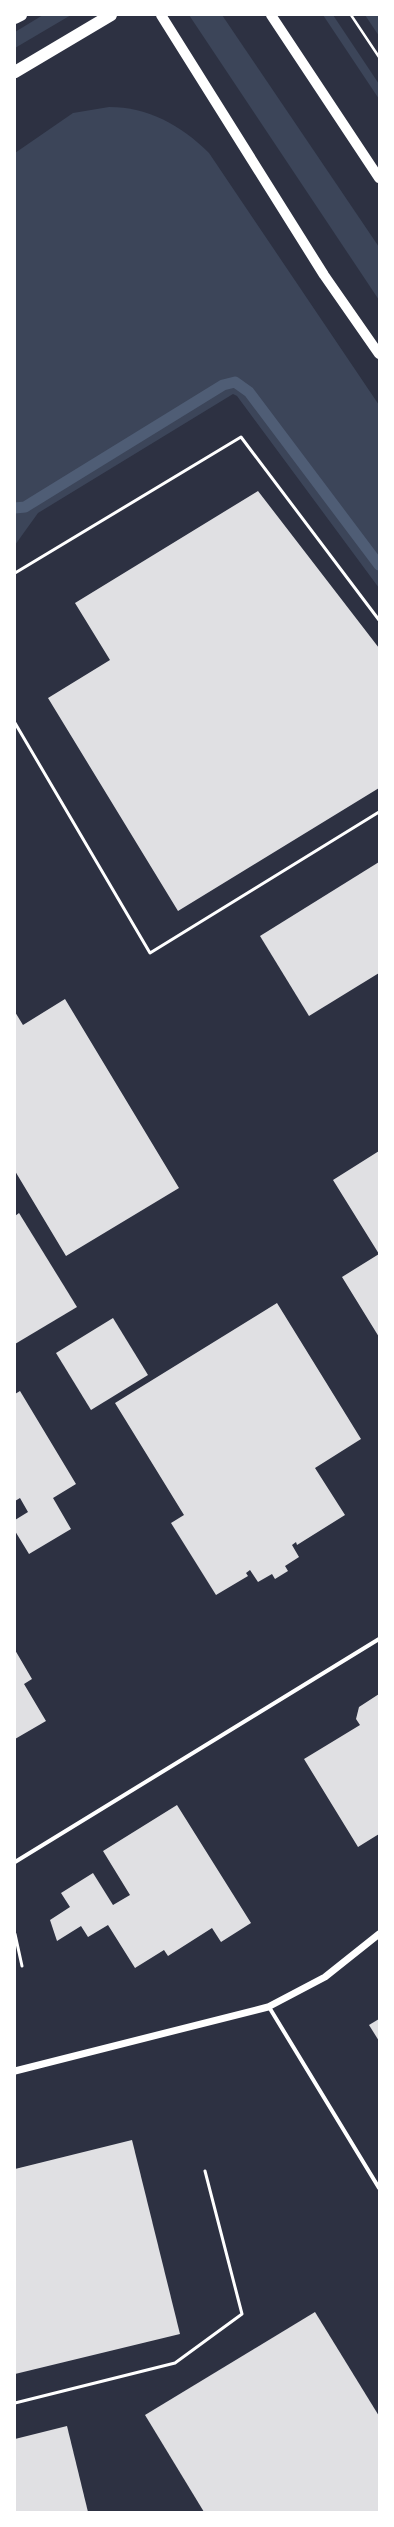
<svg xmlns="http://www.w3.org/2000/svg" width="394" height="2527" viewBox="0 0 394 2527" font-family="Raleway,sans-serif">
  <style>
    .green { fill: #3c4559 }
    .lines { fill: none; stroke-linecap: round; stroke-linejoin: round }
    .stream { stroke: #4f5d75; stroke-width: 11 }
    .building { fill: #e0e0e3 }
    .path { stroke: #fff; stroke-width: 2.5 }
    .service { stroke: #fff; stroke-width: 3 }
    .minor { stroke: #fff; stroke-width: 4 }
    .tertiary { stroke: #fff; stroke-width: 7 }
    .primary { stroke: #fff; stroke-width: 10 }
    .motorway { stroke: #fff; stroke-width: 12 }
  </style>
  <rect width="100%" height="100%" fill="#2d3142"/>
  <g class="green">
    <path d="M43,15H71L15,48V32Z"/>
    <path d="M189,15H222L379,247V300Z"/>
    <path d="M323,15H333L379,84V99Z"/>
    <path d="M365,15H379V36Z"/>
    <path d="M109,107C148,107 181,125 209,153L379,405V588L237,396L233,394L38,513L15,545V153L73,113Z"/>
  </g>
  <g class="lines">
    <path class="stream" d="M15,508L25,507L33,502L223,385L235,382L249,392L379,565"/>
  </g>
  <g class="building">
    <path d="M258,491L379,648V788L178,911L48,698L110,660L75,603Z"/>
    <path d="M379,862V973L309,1016L260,936Z"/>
    <path d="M65,999L179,1188L66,1256L15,1171V1012L23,1025Z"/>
    <path d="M379,1151V1337L342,1277L379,1254L333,1180Z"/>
    <path d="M19,1213L77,1307L15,1344V1216Z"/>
    <path d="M277,1303L361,1439L315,1468L345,1515L297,1545L296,1542L292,1545L299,1557L285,1566L288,1571L275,1579L272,1574L258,1582L250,1570L246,1573L248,1576L216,1595L171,1523L184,1515L115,1403Z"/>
    <path d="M113,1318L148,1375L91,1410L56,1353Z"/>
    <path d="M20,1391L76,1484L53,1498L71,1529L29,1554L15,1531V1520L28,1512L20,1498L15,1501V1394Z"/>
    <path d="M15,1650L32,1679L24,1684L46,1721L15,1739Z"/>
    <path d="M379,1694V1834L358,1847L304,1759L360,1725L356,1719L359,1707Z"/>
    <path d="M177,1805L251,1923L221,1942L212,1928L168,1956L164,1950L135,1968L108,1925L88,1937L81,1926L57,1941L50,1920L70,1907L61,1893L93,1873L113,1905L130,1895L103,1851Z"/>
    <path d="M379,2019V2041L369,2025Z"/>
    <path d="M132,2140L180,2334L15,2374V2169Z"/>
    <path d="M315,2312L379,2416V2512H204L145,2415Z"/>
    <path d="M67,2426L88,2512H15V2439Z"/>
  </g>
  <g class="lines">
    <path class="path" d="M351,15L379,57"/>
    <g class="service">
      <path d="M15,573L241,437L379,620"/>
      <path d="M15,723L150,953L379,812"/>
      <path d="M15,1934L22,1966"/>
      <path d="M15,2403L175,2363L242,2314L205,2171"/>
    </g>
    <g class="minor">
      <path d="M15,1862L379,1639"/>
      <path d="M269,2007L379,2188"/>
    </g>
    <path class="tertiary" d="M15,2071L268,2007L325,1977L379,1934"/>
    <g class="primary">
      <path d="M161,15L324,275L379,354"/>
      <path d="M271,15L379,178"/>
    </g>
    <g class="motorway">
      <path d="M15,18L21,15"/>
      <path d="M15,72L111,15"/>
    </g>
  </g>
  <rect width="394" height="2527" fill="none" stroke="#ffffff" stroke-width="32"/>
</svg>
